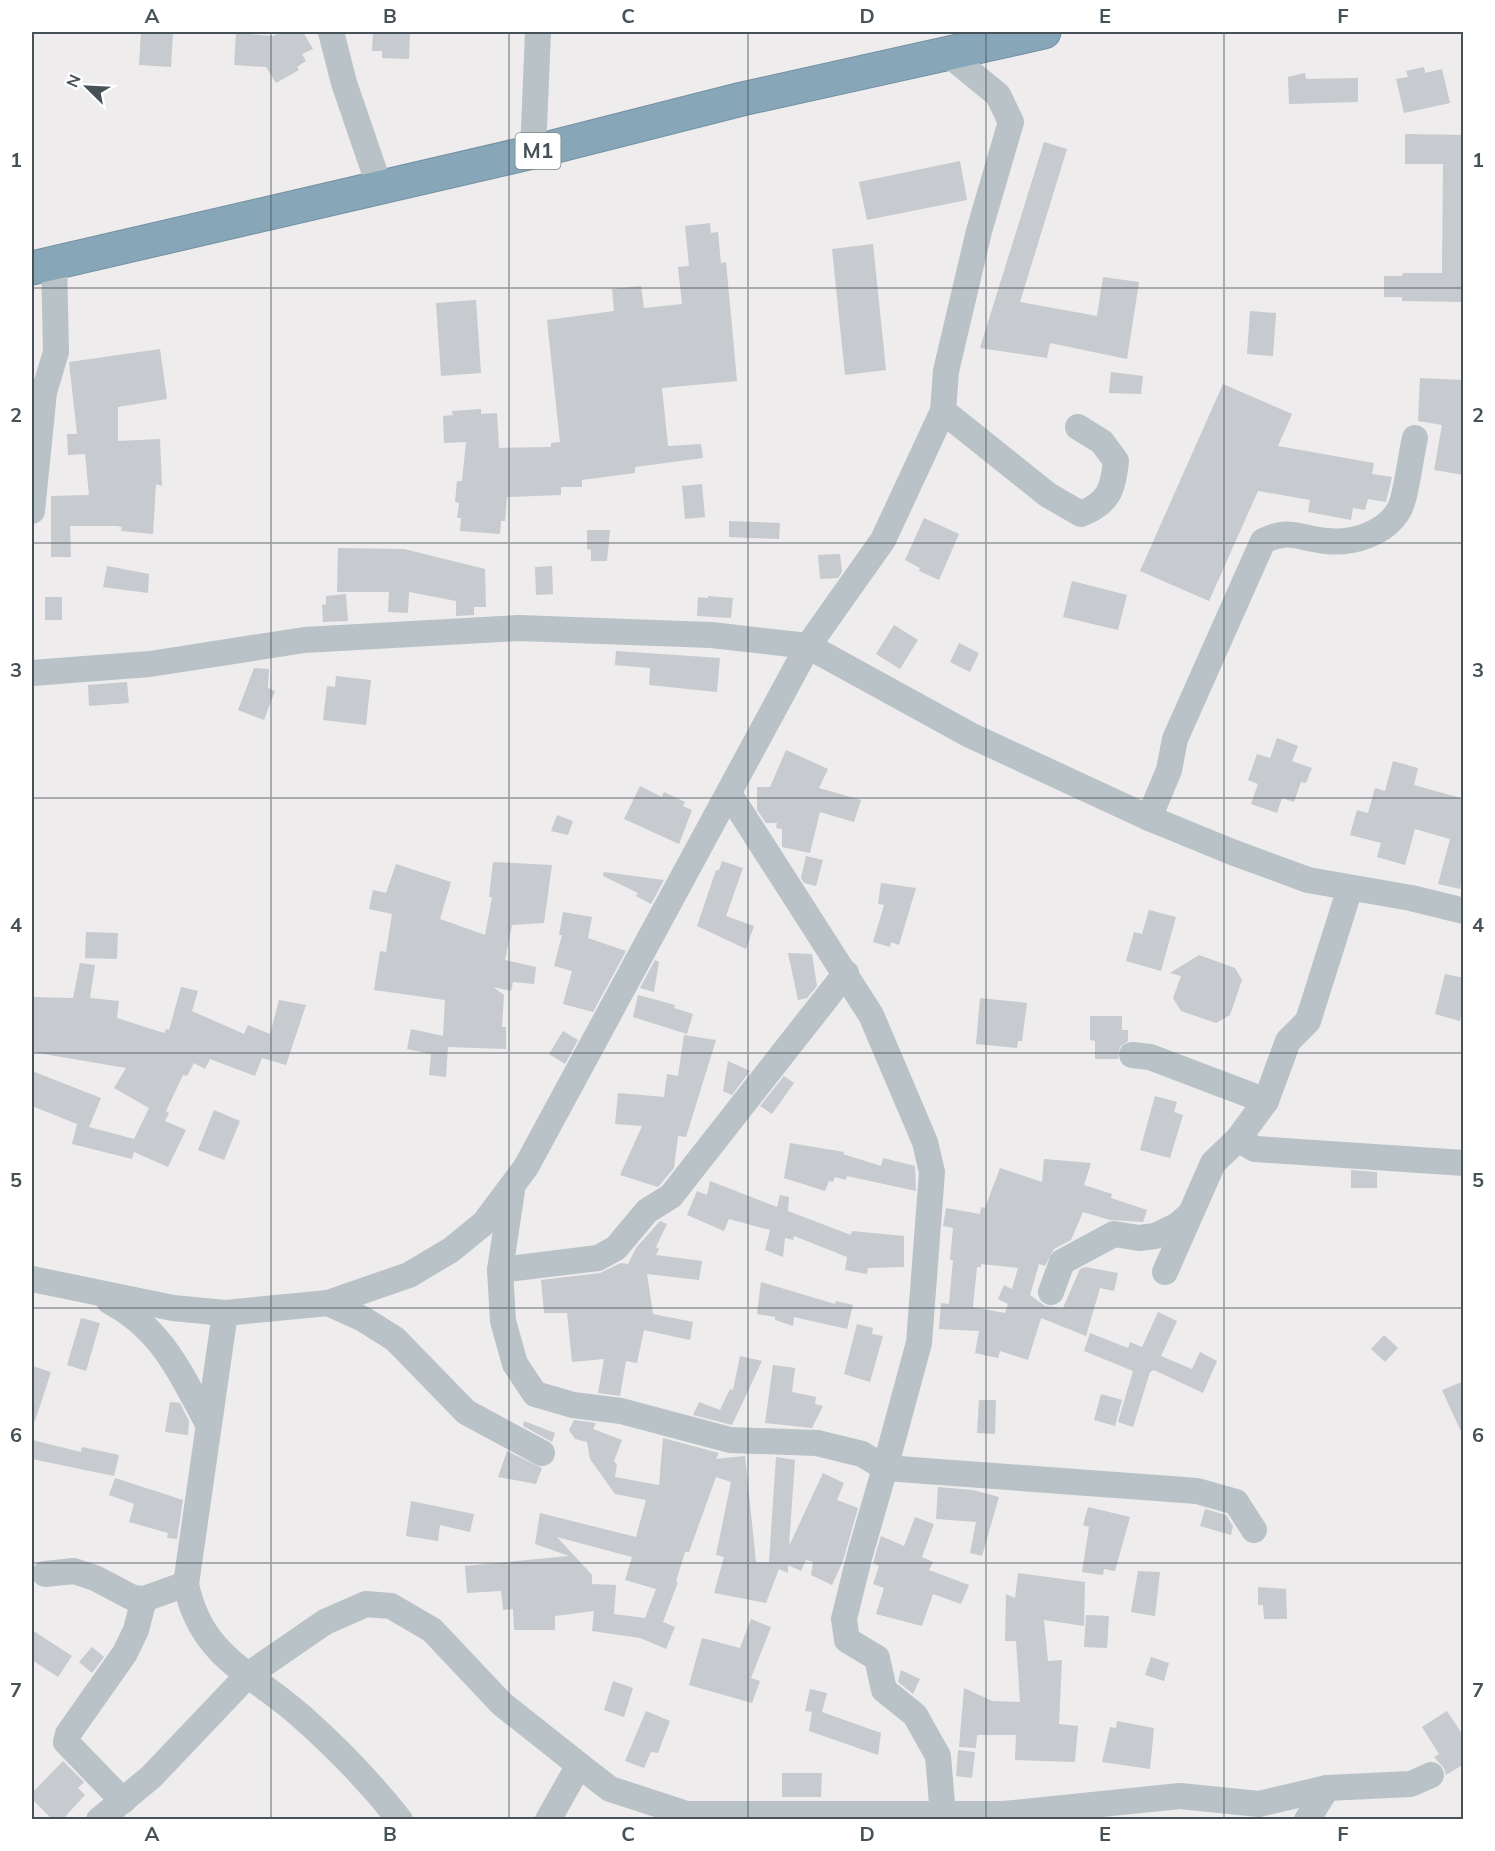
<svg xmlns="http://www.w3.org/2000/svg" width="1495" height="1851" viewBox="0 0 1495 1851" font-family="Mulish,sans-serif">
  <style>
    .building { fill: #c7cace; fill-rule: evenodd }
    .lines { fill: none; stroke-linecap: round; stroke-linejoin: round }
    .highway-casing { stroke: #7391a2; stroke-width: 35 }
    .minor { stroke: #b8c2c7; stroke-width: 26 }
    .highway { stroke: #87a6b7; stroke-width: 33 }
    .grid { fill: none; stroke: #465257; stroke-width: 1.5; stroke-opacity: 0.55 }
    .labels { text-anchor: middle; stroke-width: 4.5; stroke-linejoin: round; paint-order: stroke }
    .shield { fill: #fff; stroke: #7e8689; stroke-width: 1.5 }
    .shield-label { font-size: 21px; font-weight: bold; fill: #465257 }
    .neatline { fill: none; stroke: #465257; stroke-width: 2 }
    .grid-label { font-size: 20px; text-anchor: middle; font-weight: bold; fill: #465257 }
  </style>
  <rect width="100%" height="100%" fill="#eeecec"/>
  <g class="building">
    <path d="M141,32H173L171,67L139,65Z"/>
    <path d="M281,32H303L313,49L302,54L306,61L297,67L299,70L276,83L266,67L234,65L236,33L273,36Z"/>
    <path d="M373,32H410L409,59L382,58V51H372Z"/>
    <path d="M1424,67L1425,73L1442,69L1450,103L1404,113L1396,79L1408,77L1406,71Z"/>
    <path d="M1305,73L1306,79L1358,78V102L1289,104L1288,77Z"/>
    <path d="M1405,134L1464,135V302L1402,301V297H1384V276H1402L1403,273H1442L1443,164H1405Z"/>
    <path d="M1044,142L1067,149L1020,302L1097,316L1103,277L1139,282L1127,359L1050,343L1047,358L980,348Z"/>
    <path d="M960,161L967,200L867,220L859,182Z"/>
    <path d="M710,223L711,233L718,232L721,263L726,262L737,381L662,388L668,446L701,444L703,458L635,467V473L582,480V487H561V495L507,497L505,521H501L500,534L460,531L461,518H457L459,503L455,502L457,481H462L466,442L444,443L443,416L453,415L452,411L481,409V414L497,413L499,448L551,447V443L560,442L547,320L614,311L612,289L641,286L644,308L682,304L678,267L689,266L685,226Z"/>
    <path d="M873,244L886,370L845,375L832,249Z"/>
    <path d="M476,300L481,373L441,376L436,303Z"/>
    <path d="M1250,311L1276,313L1273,356L1247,354Z"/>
    <path d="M160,349L167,399L118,407V441L160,439L162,486L156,484L153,534L121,531L122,527L117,526H70L71,557H51V496L89,495L85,454L68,455L67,434H77L69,362Z"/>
    <path d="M1111,372L1143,376L1141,394L1109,393Z"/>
    <path d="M1420,378L1464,380V475L1434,470L1442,425L1418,421Z"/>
    <path d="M1223,384L1292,414L1278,446L1374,463L1372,474L1392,477L1386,502L1368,499L1365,510L1353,508L1351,520L1308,512L1310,500L1258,491L1209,601L1140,571Z"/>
    <path d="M702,484L705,517L685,519L682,486Z"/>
    <path d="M924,518L959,534L939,580L919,571L920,568L905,560Z"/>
    <path d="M729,521L780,523L779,539L729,537Z"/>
    <path d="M587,530H610L607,561H591V550L587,549Z"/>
    <path d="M338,548L404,549L485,569L486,607H474V615L456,616V601L409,592L408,613L388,612L389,592H337Z"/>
    <path d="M840,554L842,572L838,578L820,579L818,555Z"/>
    <path d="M107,566L149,574L148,593L103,587Z"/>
    <path d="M552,566L553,594L536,595L535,567Z"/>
    <path d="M1072,581L1127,595L1118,630L1063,617Z"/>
    <path d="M346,594L348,621L323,622L322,605L326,604V596Z"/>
    <path d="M708,596L733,598L731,618L697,616L698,597L708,598Z"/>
    <rect x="45" y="597" width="17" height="23"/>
    <path d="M894,625L918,640L900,669L876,654Z"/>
    <path d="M959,643L979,653L970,672L950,662Z"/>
    <path d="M616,651L720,658L717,692L649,685L650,668L615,665Z"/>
    <path d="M254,668L269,669L268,688L275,691L264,720L238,710Z"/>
    <path d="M336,676L371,680L366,725L323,720L327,686L335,687Z"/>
    <path d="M127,682L129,703L89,706L88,685Z"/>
    <path d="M1277,738L1298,746L1292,761L1312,768L1306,783L1301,782L1294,802L1282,798L1277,813L1251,804L1258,784L1248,780L1257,754L1270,758Z"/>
    <path d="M786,750L828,769L819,788L861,800L854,822L820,812L810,853L782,847V829L776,828L777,823H766L757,810V787H770Z"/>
    <path d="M1393,761L1418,768L1414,785L1464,799V874L1460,889L1438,884L1450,839L1415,829L1405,865L1377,857L1381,843L1350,835L1357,810L1368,813L1375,788L1385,791Z"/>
    <path d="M640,786L662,797L664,792L685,802L683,806L692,810L679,844L624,819Z"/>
    <path d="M557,815L573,821L568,835L551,831Z"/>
    <path d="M806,856L823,860L816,886L804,883L801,878Z"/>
    <path d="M722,861L743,868L726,916L754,926L746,949L697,926L716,870H719Z"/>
    <path d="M493,862L552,865L544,923L512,925L505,960L536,967L534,984L513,982L511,991L493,987L504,995L502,1027H506V1049L448,1047L446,1077L429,1075L431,1054L407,1049L411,1029L443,1036L445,1000L374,990L380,951L386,952L392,914L369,909L373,890L386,893L396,864L451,882L440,919L485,935L492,897H489Z"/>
    <path d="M604,872L664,880L651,904L636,896L638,893L603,876Z"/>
    <path d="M881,883L916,888L899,945L891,942L890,947L873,942L884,905L878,904Z"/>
    <path d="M1149,910L1176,917L1161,971L1126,961L1134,932L1142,934Z"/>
    <path d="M563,912L592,917L588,938L626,951L593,1012L563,1004L572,971L554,966L562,935H559Z"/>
    <path d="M86,932L118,933L117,959L85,958Z"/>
    <path d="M788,953L812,954L817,986L807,998L798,1000Z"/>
    <path d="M1199,955L1235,968L1242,980L1230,1015L1216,1023L1181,1011L1173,998L1181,976L1170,973Z"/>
    <path d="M655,960L659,962L654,992L640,988Z"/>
    <path d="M80,963L95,965L90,998L119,1001L117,1018L164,1033L166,1029L169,1030L181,987L198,991L192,1011L244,1034L248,1025L270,1034L279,1000L306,1005L286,1065L262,1058L255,1076L210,1059L205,1069L194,1063L187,1076L183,1075L166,1111L169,1113L165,1121L186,1130L168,1167L134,1152L132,1159L72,1144L77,1124L32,1106V1071L101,1098L89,1127L134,1139L149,1108L114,1088L126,1068L32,1052V997L73,998Z"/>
    <path d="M1445,974L1464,978V1017H1461L1460,1021L1435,1014Z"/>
    <path d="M638,995L675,1005L674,1008L693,1014L687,1034L633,1017Z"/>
    <path d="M980,998L1027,1003L1022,1041H1018L1017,1048L976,1044Z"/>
    <path d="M1090,1016H1122V1030H1128V1041L1120,1047L1118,1059H1095V1041L1090,1040Z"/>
    <path d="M563,1031L578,1040L565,1064L549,1054Z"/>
    <path d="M684,1035L716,1040L686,1137L678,1136L674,1168L658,1187L620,1175L642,1126L615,1124L618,1093L664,1097L667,1074L678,1076Z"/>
    <path d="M728,1061L750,1071L732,1095L723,1091Z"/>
    <path d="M784,1076L794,1083L772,1114L760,1106Z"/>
    <path d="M1155,1096L1177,1102L1174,1112L1183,1115L1170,1158L1140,1150Z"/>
    <path d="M214,1110L240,1121L224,1160L198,1150Z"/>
    <path d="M790,1143L844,1152L843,1154L881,1166L883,1158L915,1166L916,1191L847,1176L846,1180L835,1177L833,1182L829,1181L825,1191L784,1178Z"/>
    <path d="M1044,1159L1091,1163L1084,1185L1112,1194L1111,1198L1147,1210L1143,1222L1110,1220L1083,1212L1071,1240L1054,1249L1045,1266L1039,1264L1030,1295L1045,1306L1063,1308L1080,1269L1085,1267L1118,1273L1114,1291L1100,1288L1086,1336L1041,1318L1028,1360L1000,1351L998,1358L975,1353L979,1331L939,1329L941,1303L949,1304L953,1260H950L953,1228L943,1226L946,1208L980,1214L981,1207L985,1208L1000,1168L1042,1182ZM981,1264L1018,1268L1012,1289L1004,1285L998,1299L1008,1304L1005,1313L973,1307L977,1267H981Z"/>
    <path d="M1351,1170L1377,1172V1188H1351Z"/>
    <path d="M710,1181L777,1207L780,1195L789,1197L788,1211L851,1235L852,1231L904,1236V1267L868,1268L867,1274L845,1270L847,1257L794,1236L793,1240L785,1238L783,1257L765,1250L770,1230L729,1219L724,1231L687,1215L697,1191L707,1195Z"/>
    <path d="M660,1221L667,1224L656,1247L659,1249L656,1255L702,1261L699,1280L647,1274L653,1314L693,1322L690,1340L644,1330L637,1363L626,1361L620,1396L598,1393L604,1359L572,1362L567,1313H544L541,1280L600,1273L621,1263L628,1264L636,1248Z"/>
    <path d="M761,1282L835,1304L836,1301L853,1305L847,1329L794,1317L793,1326L775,1320V1317L757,1314Z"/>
    <path d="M1158,1312L1177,1321L1161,1356L1192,1369L1200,1352L1217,1361L1203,1393L1154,1370L1150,1372L1133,1427L1118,1422L1133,1371L1084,1351L1090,1333L1128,1348L1130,1342L1142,1347Z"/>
    <path d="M81,1318L100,1323L86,1371L67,1365Z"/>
    <path d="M857,1324L873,1328L872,1334L883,1336L870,1382L844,1374Z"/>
    <path d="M1384,1335L1398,1348L1385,1362L1371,1349Z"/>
    <path d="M740,1356L762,1361L732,1425L693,1415L699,1402L720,1410L730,1389L733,1390Z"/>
    <path d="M773,1365L795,1368L792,1392L816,1397L815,1404L823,1406L812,1428L765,1423Z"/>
    <path d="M32,1366L51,1372L35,1421L32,1420Z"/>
    <path d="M1464,1381V1438L1442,1390Z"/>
    <path d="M1101,1394L1122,1400L1115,1426L1094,1420Z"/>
    <path d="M979,1400H996L995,1434L977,1433Z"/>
    <path d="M170,1402L180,1403L189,1421L188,1435L165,1432Z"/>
    <path d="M574,1420L596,1423L593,1429L622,1440L614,1461L617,1465L615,1477L659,1485L663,1438L719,1453L716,1459L745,1456L756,1562H769L776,1457L795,1460L789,1546L823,1473L844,1483L837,1500L858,1508L843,1561L832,1585L811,1575L813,1562L806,1560L801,1571L788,1565V1573L779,1569L766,1603L714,1593L724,1557L716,1555L731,1482L716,1477L689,1552H685L676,1581L678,1582L663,1622L675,1627L666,1649L640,1638L592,1631L594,1611L555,1616V1630H514L513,1609L503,1610L501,1591L467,1593L465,1566L569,1556L535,1544L540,1513L636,1537L646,1500L615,1494L590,1459L587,1442L575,1439L569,1430ZM557,1537L632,1557L625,1580L656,1589L645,1618L614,1614L616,1585L592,1584V1575Z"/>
    <path d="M524,1421L555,1433L552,1442L523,1426Z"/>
    <path d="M32,1440L81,1452L82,1447L119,1455L114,1476L32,1459Z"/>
    <path d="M507,1451L542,1468L536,1484L498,1477Z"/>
    <path d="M115,1478L183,1500L177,1539L167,1538L168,1533L129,1522L134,1504L109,1495Z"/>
    <path d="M938,1487L973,1490L999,1497L982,1556L970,1553L976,1522L936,1519Z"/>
    <path d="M411,1501L474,1514L470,1532L440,1525L438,1541L406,1536Z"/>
    <path d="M1088,1507L1130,1517L1115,1571L1104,1569L1103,1575L1082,1572L1089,1527L1083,1525Z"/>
    <path d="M1205,1509L1226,1515L1233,1526L1231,1535L1200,1526Z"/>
    <path d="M915,1517L934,1524L922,1557L933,1562L929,1570L969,1585L961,1604L933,1594L922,1626L876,1614L884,1588L873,1584L879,1566L873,1563L881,1536L904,1546Z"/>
    <path d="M1138,1571L1160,1572L1155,1616L1131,1612Z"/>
    <path d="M1018,1573L1085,1582L1084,1626L1044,1620L1048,1661L1062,1660L1059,1724L1078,1726L1075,1762L1015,1760L1016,1735H977L976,1748L959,1747L964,1688L992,1701L1020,1702L1016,1641H1005L1006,1594L1015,1598Z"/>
    <path d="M1258,1587L1286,1589L1287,1619H1264L1263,1605H1258Z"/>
    <path d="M1086,1615L1109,1616L1107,1648L1084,1647Z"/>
    <path d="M751,1619L771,1627L751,1678L760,1681L752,1703L689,1685L702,1638L740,1648Z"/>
    <path d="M32,1630L72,1656L58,1677L32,1660Z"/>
    <path d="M92,1647L104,1657L92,1673L79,1662Z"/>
    <path d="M1151,1657L1169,1663L1164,1681L1145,1675Z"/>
    <path d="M901,1670L920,1679L913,1694L898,1682Z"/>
    <path d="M613,1681L633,1688L624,1717L604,1710Z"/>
    <path d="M810,1689L827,1693L822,1712L881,1733L878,1755L809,1731L812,1712L805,1711Z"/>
    <path d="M646,1711L670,1721L658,1753L651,1752L644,1768L625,1761Z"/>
    <path d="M1447,1711L1464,1737V1764L1446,1775L1444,1768L1434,1757L1439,1754L1422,1727Z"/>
    <path d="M1117,1721L1154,1728L1150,1769L1102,1762L1110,1727L1116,1728Z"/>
    <path d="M958,1750L975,1752L972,1778L956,1776Z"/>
    <path d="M63,1761L84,1782L78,1788L85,1795L62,1820H53L32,1799V1793Z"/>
    <path d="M782,1773H822L821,1797H782Z"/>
  </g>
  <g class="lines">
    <g class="highway-casing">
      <path id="highway" d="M32,268L533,152L742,99L1044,32"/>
    </g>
    <g class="minor">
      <path d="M331,32L344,83L380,188"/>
      <path d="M533,152L538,32"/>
      <path d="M943,411L1048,495L1081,514C1109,503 1113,489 1116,461L1102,442L1078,427"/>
      <path d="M32,511L44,392L56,352L54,262"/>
      <path d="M32,673L150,664L304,640L519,628L711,635L808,646L970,735L1149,818L1232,852L1308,880L1411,898L1464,911"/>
      <path d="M730,795L871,1015L925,1142L932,1172L919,1343L885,1468L1197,1491L1236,1502L1254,1530"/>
      <path d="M1149,818L1169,770L1175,739L1263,541C1291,528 1297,538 1326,541C1352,544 1385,534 1399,510C1406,498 1411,454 1415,438"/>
      <path d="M1132,1055L1150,1057L1266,1101"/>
      <path d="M1238,1139L1255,1149L1464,1163"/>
      <path d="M512,1190L500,1270L503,1321L515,1364L535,1394L573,1405L621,1411L730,1440L817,1443L862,1454L885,1468L859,1558L844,1619L847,1640L877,1658L884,1690L915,1715L938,1756L943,1815"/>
      <path d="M500,1270L598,1258L616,1248L647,1211L671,1196L846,973"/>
      <path d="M1165,1272L1213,1163L1238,1139L1266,1101L1288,1041L1308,1021L1350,888"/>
      <path d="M32,1279L173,1308L225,1313L328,1303L409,1275L451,1250L484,1223L526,1167L808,646L883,540L943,411L946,371L979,231L1011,122L998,95L948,54"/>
      <path d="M1051,1292L1062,1262L1114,1234L1139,1238L1155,1236L1178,1225L1188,1216"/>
      <path d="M109,1301C162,1329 180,1372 207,1422"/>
      <path d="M328,1303L363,1319L395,1339L466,1412L542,1453"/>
      <path d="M225,1313L186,1584C201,1658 252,1672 302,1717C338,1749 370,1782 400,1820"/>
      <path d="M45,1574L74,1571L95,1578L133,1598L144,1599L186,1584"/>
      <path d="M123,1801L66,1742L68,1734L125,1653L136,1630L144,1599"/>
      <path d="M99,1820L151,1777L248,1675L325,1622L366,1604L391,1606L432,1630L502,1704L579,1765"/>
      <path d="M548,1820L579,1765L610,1789L687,1814H1004L1180,1796L1259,1804L1327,1788L1411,1784L1431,1775"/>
      <path d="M1307,1820L1327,1788"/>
    </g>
    <use href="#highway" class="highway"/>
  </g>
  <path class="grid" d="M271,32V1820M509,32V1820M748,32V1820M986,32V1820M1224,32V1820M32,288H1464M32,543H1464M32,798H1464M32,1053H1464M32,1308H1464M32,1563H1464"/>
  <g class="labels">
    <rect class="shield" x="515.5" y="133" width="45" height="36" rx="4.5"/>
    <g class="shield-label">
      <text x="538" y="158">M1</text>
    </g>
  </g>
  <rect width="1495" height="1851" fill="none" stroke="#ffffff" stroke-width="66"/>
  <g transform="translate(87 87) rotate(294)" stroke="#ffffff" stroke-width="4.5" paint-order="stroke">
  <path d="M0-4.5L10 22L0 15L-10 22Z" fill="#465257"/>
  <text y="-9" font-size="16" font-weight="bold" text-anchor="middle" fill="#465257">N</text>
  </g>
  <rect x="33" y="33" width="1429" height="1785" class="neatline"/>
  <g class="grid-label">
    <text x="152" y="23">A</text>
    <text x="390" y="23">B</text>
    <text x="628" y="23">C</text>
    <text x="867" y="23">D</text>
    <text x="1105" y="23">E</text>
    <text x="1343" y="23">F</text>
    <text x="16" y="167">1</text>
    <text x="1478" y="167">1</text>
    <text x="16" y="422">2</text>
    <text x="1478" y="422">2</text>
    <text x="16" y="677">3</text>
    <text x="1478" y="677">3</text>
    <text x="16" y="932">4</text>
    <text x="1478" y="932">4</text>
    <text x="16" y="1187">5</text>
    <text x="1478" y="1187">5</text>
    <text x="16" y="1442">6</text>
    <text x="1478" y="1442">6</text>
    <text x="16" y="1697">7</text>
    <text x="1478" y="1697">7</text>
    <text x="152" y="1841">A</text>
    <text x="390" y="1841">B</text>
    <text x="628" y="1841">C</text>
    <text x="867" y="1841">D</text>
    <text x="1105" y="1841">E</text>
    <text x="1343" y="1841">F</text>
  </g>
</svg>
